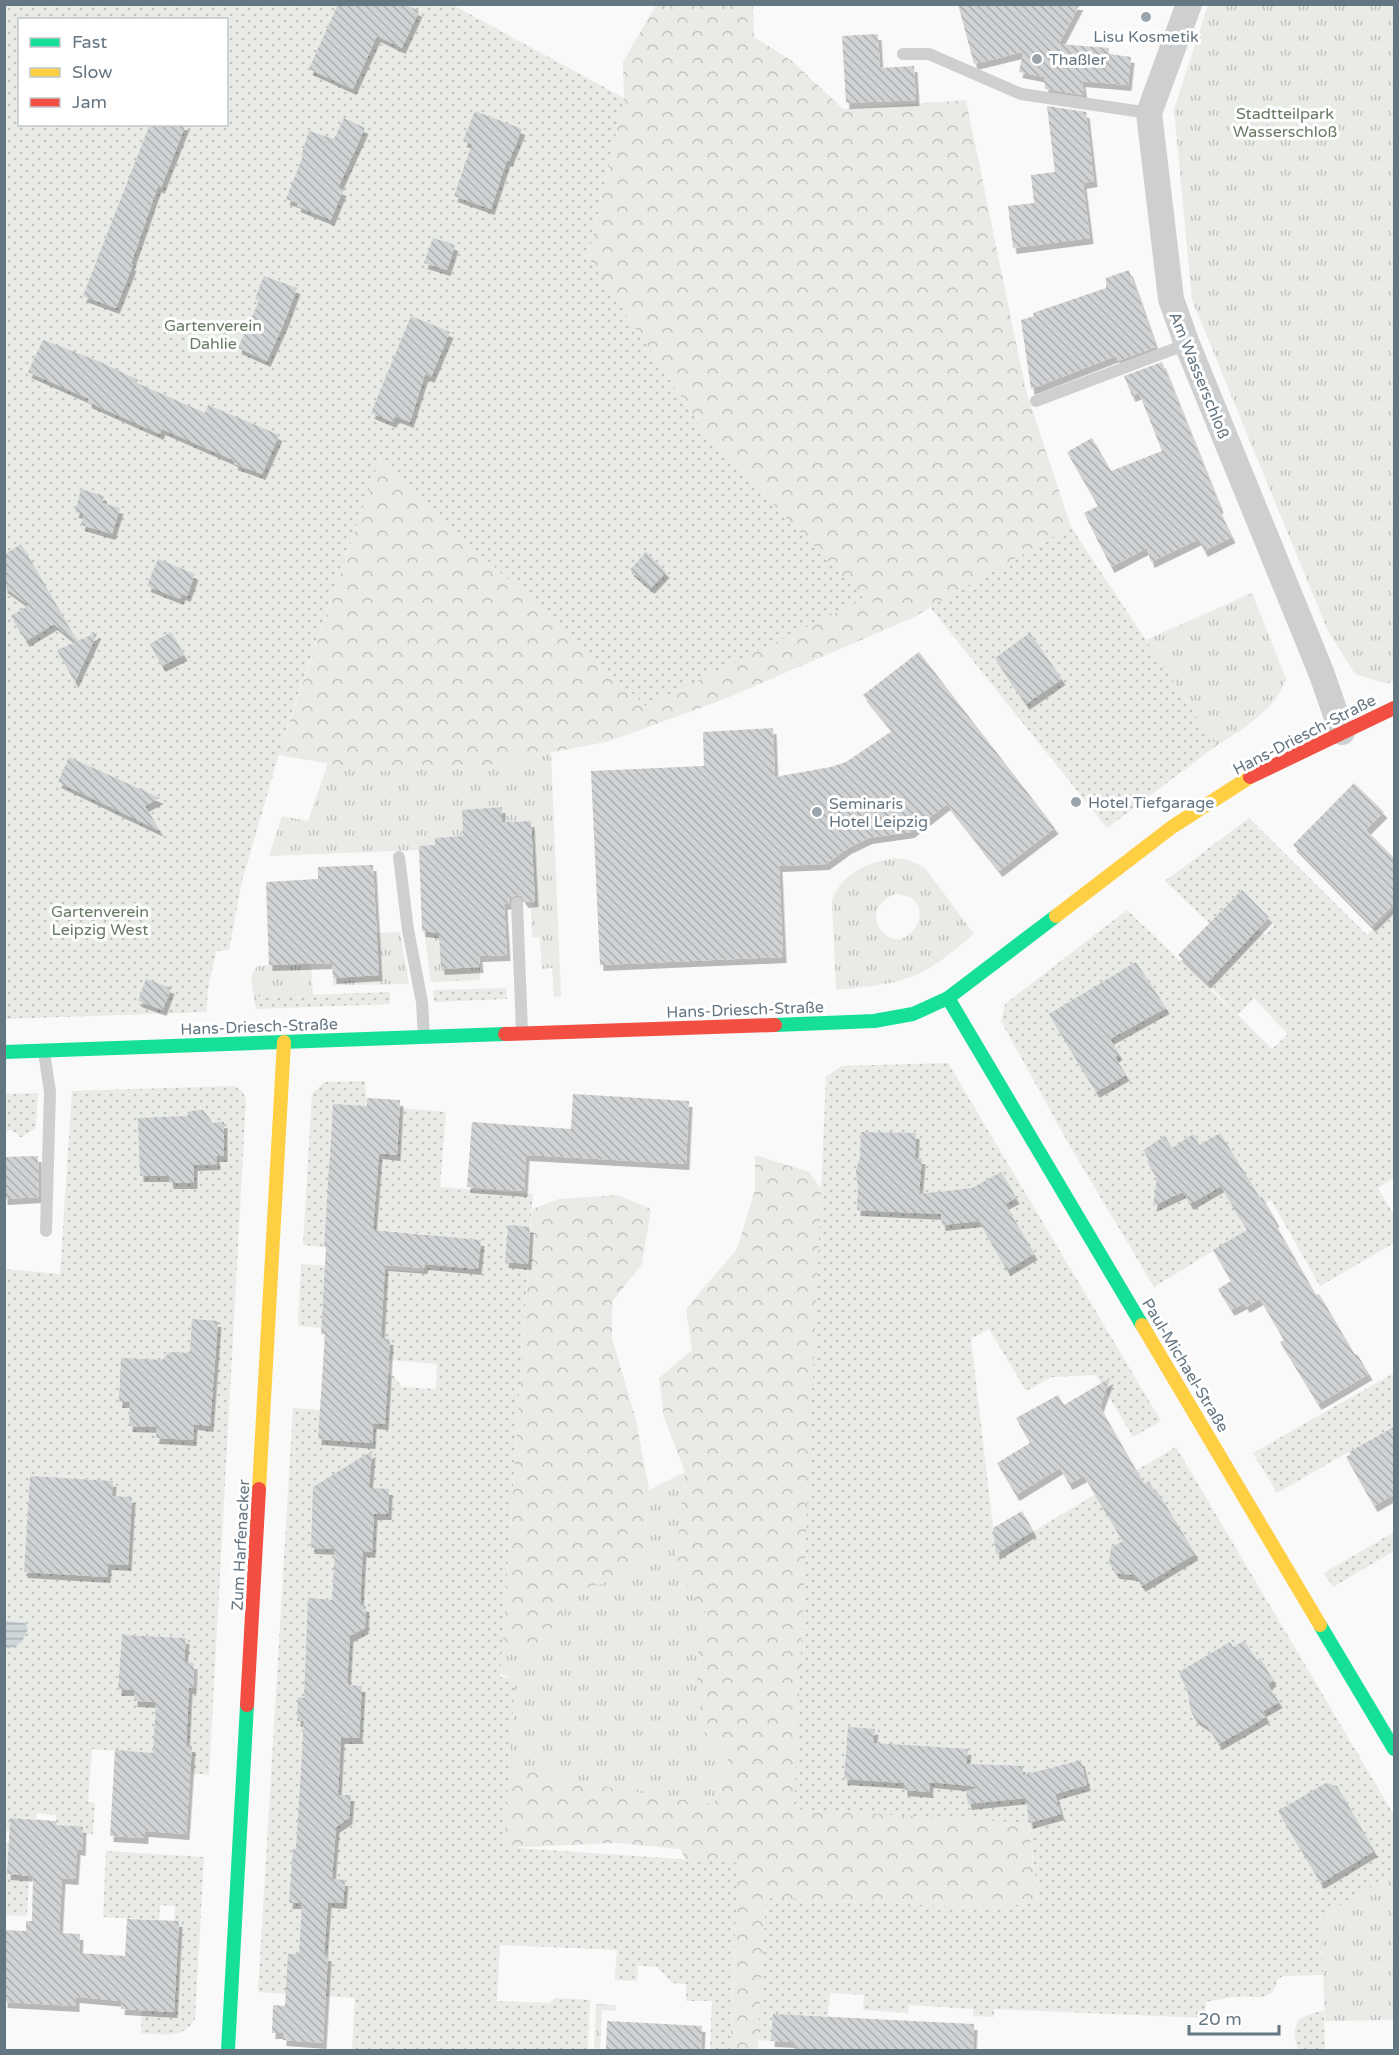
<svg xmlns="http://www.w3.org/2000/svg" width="1399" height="2055" viewBox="0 0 1399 2055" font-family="'Varela Round',sans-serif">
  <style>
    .grass { fill: url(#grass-tufts); fill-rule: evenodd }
    .forest { fill: url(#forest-crowns) }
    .garden { fill: url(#garden-dots); fill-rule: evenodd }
    .water { fill: url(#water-rules) }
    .building { fill: url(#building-back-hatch); filter: url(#shadow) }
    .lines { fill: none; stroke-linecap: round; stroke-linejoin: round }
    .lane { stroke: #cecfd0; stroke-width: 12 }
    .street { stroke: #cecfd0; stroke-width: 26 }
    .fast { stroke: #16e098; stroke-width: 14 }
    .slow { stroke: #ffcf43; stroke-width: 14 }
    .jam { stroke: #f24e42; stroke-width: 14 }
    .poi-dot { fill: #99a4ac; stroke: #fff; stroke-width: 2 }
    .labels { text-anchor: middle; stroke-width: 6; stroke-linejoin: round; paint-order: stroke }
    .poi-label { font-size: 16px; fill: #657683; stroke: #fff; text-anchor: start }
    .park-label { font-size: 16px; fill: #687a64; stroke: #fff }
    .street-label { font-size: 16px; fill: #657683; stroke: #fff }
  </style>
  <defs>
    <pattern id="grass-tufts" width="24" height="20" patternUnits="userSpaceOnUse" patternTransform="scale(1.5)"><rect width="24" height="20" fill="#e8ebe6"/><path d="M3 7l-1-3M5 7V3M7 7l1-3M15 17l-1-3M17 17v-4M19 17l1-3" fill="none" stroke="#c0c3c0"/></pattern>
    <pattern id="forest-crowns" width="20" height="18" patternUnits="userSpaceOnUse" patternTransform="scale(1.5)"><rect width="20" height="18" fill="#e8ebe6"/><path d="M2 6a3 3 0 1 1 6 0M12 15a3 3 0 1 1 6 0" fill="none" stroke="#c0c3c0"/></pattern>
    <pattern id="garden-dots" width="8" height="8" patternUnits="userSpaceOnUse" patternTransform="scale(1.5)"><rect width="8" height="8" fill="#e8ebe6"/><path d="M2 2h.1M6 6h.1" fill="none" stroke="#c0c3c0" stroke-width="1.8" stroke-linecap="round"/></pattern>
    <pattern id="water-rules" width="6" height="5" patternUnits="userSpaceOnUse" patternTransform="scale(1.5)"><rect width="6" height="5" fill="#ced6d9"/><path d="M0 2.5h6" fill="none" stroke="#abb2b5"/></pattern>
    <pattern id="building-back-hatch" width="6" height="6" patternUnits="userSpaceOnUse" patternTransform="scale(1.5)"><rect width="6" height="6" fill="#d0d2d3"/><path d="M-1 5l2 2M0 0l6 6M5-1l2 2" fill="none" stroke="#acafb1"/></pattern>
    <filter id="shadow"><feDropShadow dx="3.5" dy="6" stdDeviation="0" flood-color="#0004"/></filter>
  </defs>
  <rect width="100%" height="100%" fill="#f9f9f9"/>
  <g class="grass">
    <path d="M1208,5H1394V680L1388,684L1355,674L1328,631L1192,300L1174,109Z"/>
    <path d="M1252,593L1286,679C1275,711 1243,728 1216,746L1146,640Z"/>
    <path d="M551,753L561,996L554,997L552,968L542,969L540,938L532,937L531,910L535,901L531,821L502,822V807L462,810L463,836L436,838L435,845L419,846V850L269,856L282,816L308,821L328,763L374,771L488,765Z"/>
    <path d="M895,858L909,860L925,868L974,934C954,950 935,968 911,977C887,986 861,987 836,990L832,900C843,872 867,863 895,858ZM896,894C945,897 907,963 881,930C870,915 879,899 896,894Z"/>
    <path d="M439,930L441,969L480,967V980L431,982L424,931Z"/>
    <path d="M400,932L409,984L333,985V978L378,975L377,933Z"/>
    <path d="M311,963L313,995L254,997L251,977L257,966Z"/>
    <path d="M685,1472L676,1556L688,1590L706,1610L697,1659L703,1729L728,1760L714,1804L651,1795L509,1768L515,1679L500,1674L502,1648L544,1644L561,1612L583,1589L614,1580L642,1561L649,1490Z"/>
    <path d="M1394,1873V2020L1325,2021L1321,1917Z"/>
    <path d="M596,2004L616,2005V2011L602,2010L600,2050H594Z"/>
  </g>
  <g class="forest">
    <path d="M656,5H753L754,37L792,61L843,109L966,100L1026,391L1071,527L912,618L727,698L610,741L488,765L374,771L278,755L379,461L863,599L703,430L588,257L624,98L623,62Z"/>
    <path d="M755,1155L809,1172L832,1204L1002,1603L1038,1903L996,1908L766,1898L758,2050H730L735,1945L680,1849L617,1843L504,1848L509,1768L651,1795L714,1804L728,1760L703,1729L696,1664L706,1610L688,1590L676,1556L685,1472L664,1417L659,1378L692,1350L686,1309L737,1249L755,1190Z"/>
    <path d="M618,1195L651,1209L642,1264L612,1302V1338L636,1420L649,1490L642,1561L614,1580L583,1589L561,1612L544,1644L502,1648L532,1209L559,1199Z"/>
  </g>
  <g class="garden">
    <path d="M4,5H453L624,98L588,257L703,430L864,599L646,706L379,461L287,727L242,881L229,950L216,951L208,990L206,1012L5,1019ZM20,20H226V124H20Z"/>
    <path d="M1071,527L1216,746L1107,828L930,607Z"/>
    <path d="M1249,818L1367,935L1394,909V1178L1378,1188L1394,1215V1243L1320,1286L1271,1200L1265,1203L1262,1197L1237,1212L1246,1231L1154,1287L1067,1141L1001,1021L1005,1004L1127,910L1237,1015L1207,983L1258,929L1265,935L1274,925L1268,918L1269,916L1242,890L1209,923L1165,881ZM1254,998C1266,1010 1275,1022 1288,1034L1272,1049L1238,1015ZM1220,1133L1240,1166L1219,1179L1182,1191L1168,1199L1163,1200L1156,1194L1155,1190L1159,1182L1147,1163L1150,1161L1143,1149L1165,1137L1172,1148L1193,1135L1199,1145Z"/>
    <path d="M506,988L507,999L434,1002L433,990Z"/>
    <path d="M390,992V1004L256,1009L254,997Z"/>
    <path d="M948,1063L1161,1421L1133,1437L1096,1375L1052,1377L1026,1391L989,1329L971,1339L996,1553L1176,1447L1394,1815V1873L1321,1917L1323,1975L1283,1976L1277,1980C1273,2005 1253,1994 1234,1997C1225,1998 1215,2000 1206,2002L1205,2018L994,2009V2017L973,2016V2009L909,2005L908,2013L863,2010L864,1995L830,1993L828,2016L786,2015L771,2041L758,2040L766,1898L996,1908L1038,1902L1029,1823L794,1809L826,1077L841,1066ZM953,1190L957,1223L942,1225L938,1192ZM1080,1760L1086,1784L1055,1794L1060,1814L1030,1823L1041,1770Z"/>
    <path d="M365,1081L367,1106L333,1105L329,1158L372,1161L373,1153L397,1155L400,1108L446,1112L440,1187L533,1194L530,1227L508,1226L505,1262L528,1264L500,1677L515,1678L504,1847L738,1863L730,2050H710L712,2001H686V1984L672,1983L657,1967L638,1966L637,1981L615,1980L617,1950L500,1945L497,2001L549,2003L555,1998L590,2000L588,2050H352L355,1998L326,1996L328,1955L289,1954L286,1994L258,1992L293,1408L320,1410L319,1439L372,1443L379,1374L394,1376L402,1387L436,1389L437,1364L380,1359L324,1287L321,1328L298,1326L301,1264L424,1272L427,1234L373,1230L375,1198L327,1195L324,1247L303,1245L312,1094L324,1082ZM462,1238L481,1240L478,1269L460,1267Z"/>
    <path d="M235,1086L243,1092L246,1100L209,1775L190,1773L192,1746L154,1744L153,1753L92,1749L88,1802L95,1803L93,1834L82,1835L56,1825V1815L37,1813L36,1819L10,1818L9,1831H5L4,1269L60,1274L72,1091ZM30,1476L112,1481V1496L132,1497L128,1565L108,1564L107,1577L24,1572ZM122,1635L186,1638L184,1662L194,1663V1668H197L196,1688H189L188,1714L162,1712V1703L134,1701V1690L118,1689Z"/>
    <path d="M38,1093L36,1128L22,1137H19L17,1133L10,1130L5,1132V1094Z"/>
    <path d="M1394,1373V1430L1392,1427L1277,1493L1253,1453Z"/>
    <path d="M1394,1532V1551L1333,1587L1324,1573Z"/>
    <path d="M5,1842L8,1843L7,1874L29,1876L27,1916L5,1915Z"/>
    <path d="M106,1851L204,1857L195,2019C183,2040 162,2034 141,2033L142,2010L174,2012L179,1922L174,1921L175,1906L160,1905L159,1920L103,1917Z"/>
    <path d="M1324,2011L1325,2050H1298C1289,2023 1298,2015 1324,2011Z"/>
  </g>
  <path class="water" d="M5,1621L25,1623L28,1629C23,1642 19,1647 5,1649Z"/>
  <g class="building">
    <path d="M338,4H404L419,11L402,48L377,36L353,89L309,69Z"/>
    <path d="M958,4H1080L1059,44L1109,48V54L1131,57L1128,85L1082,81L1084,95L1045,89L1044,77L1019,72L1023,52L974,64Z"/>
    <path d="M878,34L880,68L914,66L916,100L846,103L842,36Z"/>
    <path d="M1047,106L1086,112L1094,181L1083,183L1090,238L1013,248L1008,206L1034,203L1031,175L1055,172Z"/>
    <path d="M475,111L522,129L509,161L507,160L491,209L454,196L472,144L463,141Z"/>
    <path d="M344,118L365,128L338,188L343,190L331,220L297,206L298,203L286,199L303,156H301L309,131L334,139Z"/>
    <path d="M150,124H186L161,188L158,186L131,264L133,265L116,308L83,296Z"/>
    <path d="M433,238L455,245L447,270L424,263Z"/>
    <path d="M1129,270L1156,347L1118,361L1116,356L1031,389L1021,320L1034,316L1033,313L1106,288V278Z"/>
    <path d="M264,276L297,288L285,321L267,361L238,348L259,301L255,299Z"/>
    <path d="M411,316L450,332L431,377L425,374L410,422L395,416L393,422L371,413Z"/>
    <path d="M43,340L98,361L138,380L137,383L205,413L208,405L279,435L262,474L234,464L235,461L162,429L160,434L88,402L89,399L28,372Z"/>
    <path d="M1162,362L1220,507L1218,508L1232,537L1204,551L1199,539L1151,562L1147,548L1111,567L1084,513L1098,506L1067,452L1092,438L1111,471L1162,451L1139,393L1132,396L1124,376Z"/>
    <path d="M81,489L104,496L102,503L120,508L112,534L81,525L84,514L75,512Z"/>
    <path d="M21,544L77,641L98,632L75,682L57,650L76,642L54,624L26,641L11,616L29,605L4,587V555Z"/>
    <path d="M646,552L666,572L651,588L630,570Z"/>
    <path d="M158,559L195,574L187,596L182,594L180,599L147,586Z"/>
    <path d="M171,632L184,655L162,666L150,644Z"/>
    <path d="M1030,633L1062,679L1026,704L995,658Z"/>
    <path d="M919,652L1055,828L999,871L947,804L911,832L869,838L848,848L826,864L779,866L783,957L600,965L591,771L704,766L703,732L773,728L775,777L831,767L846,762L892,731L863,695Z"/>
    <path d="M69,757L160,798L145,806L160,831L58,782Z"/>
    <path d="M1354,783L1384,812L1366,830L1395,859V903L1372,926L1293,845Z"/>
    <path d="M502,807V822L531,821L535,901L525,902L521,896L516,895L510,899L509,903L504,904L507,955L479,956L480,967L441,969L439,933L422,931L419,846L435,845V838L463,836L462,810Z"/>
    <path d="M373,865L379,975L333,978L332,963L269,965L266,882L318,879V867Z"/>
    <path d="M1242,890L1269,917L1207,983L1178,955Z"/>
    <path d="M1136,962L1166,1008L1110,1039L1119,1054L1115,1057L1126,1075L1096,1092L1049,1014Z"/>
    <path d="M146,979L171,988L163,1010L138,1001Z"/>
    <path d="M573,1094L689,1101L686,1164L526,1155L524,1191L467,1187L472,1122L571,1129Z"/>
    <path d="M367,1098L400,1100L397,1155L379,1153L373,1230L481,1240L478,1269L425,1264L424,1268L385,1265L381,1338L390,1339L385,1424L373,1423L372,1443L318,1439L325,1334H321L326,1247H324L333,1104L367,1106Z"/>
    <path d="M203,1110L211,1120V1123L224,1122V1156H216L217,1164L194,1165V1183H170L169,1176H140L138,1118L187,1116L191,1111Z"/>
    <path d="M861,1132L916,1133L915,1158H922L919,1194L972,1188L1001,1172L1016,1198L1005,1204L1034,1254L1007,1270L979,1221L942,1225L941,1214L857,1210L858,1187L856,1171L860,1157Z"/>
    <path d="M1220,1133L1260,1198L1262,1197L1276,1221L1274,1222L1316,1295L1319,1294L1355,1355L1357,1354L1369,1374L1318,1404L1280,1342L1284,1340L1260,1299L1246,1307L1244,1303L1231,1310L1218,1289L1231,1281L1213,1250L1247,1230L1221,1186L1190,1204L1183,1192L1153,1206L1157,1178L1147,1162L1150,1161L1143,1150L1165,1136L1172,1148L1193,1134L1199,1145Z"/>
    <path d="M38,1156L39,1197L4,1199V1157Z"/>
    <path d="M508,1225L530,1227L528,1264L505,1262Z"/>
    <path d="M192,1319L218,1321L210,1426L194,1424L193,1440L156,1438L157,1427L129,1426L130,1402H119L121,1358L162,1360L170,1352L190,1353Z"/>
    <path d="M1110,1378L1100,1407L1144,1484L1149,1481L1155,1492L1157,1491L1195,1554L1142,1586L1135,1575L1116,1573L1109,1563L1111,1548L1123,1541L1084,1476L1069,1484L1060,1468L1016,1495L997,1463L1030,1443L1016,1418L1058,1395L1064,1405Z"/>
    <path d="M1395,1426V1494L1374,1506L1346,1457L1351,1454L1349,1452Z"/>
    <path d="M372,1451L369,1488L389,1489L388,1514H374L372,1552L363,1551L360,1605L366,1606L365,1628L350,1636L347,1682L349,1685L362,1686L359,1738H341L338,1795H351L349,1818L336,1827L332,1879L345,1880L343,1903L328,1902L324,1955H328L323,2043L283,2040V2033H272L273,2005L285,2006L288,1954H299L302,1903H289L293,1849H296L304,1721H297L298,1697L304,1698L308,1598L332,1600L335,1549L311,1548L313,1487Z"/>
    <path d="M30,1476L113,1481L112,1496L132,1497L128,1565L108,1564L107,1577L24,1572Z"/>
    <path d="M1022,1511L1033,1531L996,1554L993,1528Z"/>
    <path d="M122,1635L186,1638L184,1662L194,1663L193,1688H189L186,1746H192L186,1834L145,1831V1838L110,1836L115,1750L153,1753L156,1702L134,1701V1690H118Z"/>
    <path d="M1244,1641L1257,1660L1260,1658L1273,1680L1268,1685L1279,1702L1263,1711L1266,1717L1219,1744L1208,1727L1195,1718L1191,1712L1188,1693L1179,1672L1230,1642L1233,1647Z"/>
    <path d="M848,1727L875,1729L873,1743L968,1749L966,1764L1022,1766L1023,1775L1081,1760L1087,1785L1055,1794L1061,1814L1029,1823L1026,1798L968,1804L966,1791L981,1787L930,1782L929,1792L904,1790V1783L844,1779Z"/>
    <path d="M1326,1783L1337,1786L1374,1851L1321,1883L1278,1811Z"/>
    <path d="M10,1818L56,1821V1825L83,1827L82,1850L77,1849L75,1879L62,1878L59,1933L80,1934L79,1953L125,1956L127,1919L179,1921L174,2012L121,2009L122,2001L76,1997V2006L4,2002V1930L26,1931V1921H32L33,1876L7,1874Z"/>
    <path d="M773,2014L974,2024L973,2050H794V2042L771,2041Z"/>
    <path d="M607,2021L702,2026L701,2050H606Z"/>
  </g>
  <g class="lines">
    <g class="lane">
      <path d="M903,54H929L1021,94L1149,113"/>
      <path d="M1036,401L1187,344"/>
      <path d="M399,857L408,930L422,1002L424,1036"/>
      <path d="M517,903L522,1032"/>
      <path d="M44,1052L50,1092L46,1231"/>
    </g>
    <path class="street" d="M1189,4L1149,113L1171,299L1187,344L1321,672L1342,732"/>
    <g class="fast">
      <path d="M948,998L1142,1325"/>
      <path d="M775,1025L874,1021L913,1014L948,998L1056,916"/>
      <path d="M4,1052L505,1034"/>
      <path d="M1320,1625L1394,1749"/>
      <path d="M228,2050L247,1705"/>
    </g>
    <g class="slow">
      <path d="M1056,916L1172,827L1250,777"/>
      <path d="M1142,1325L1320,1625"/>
      <path d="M259,1489L284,1042"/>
    </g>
    <g class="jam">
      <path d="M1250,777L1394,708"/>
      <path d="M505,1034L775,1025"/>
      <path d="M247,1705L259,1489"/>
    </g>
  </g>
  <g class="poi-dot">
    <circle cx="1146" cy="17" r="6"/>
    <circle cx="1037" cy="59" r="6"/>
    <circle cx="1076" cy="802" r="6"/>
    <circle cx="817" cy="812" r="6"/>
  </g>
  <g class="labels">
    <g class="poi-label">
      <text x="1146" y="42" text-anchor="middle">Lisu Kosmetik</text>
      <text x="1049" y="65">Thaßler</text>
      <text x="1088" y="808">Hotel Tiefgarage</text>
      <text x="829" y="809">Seminaris<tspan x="829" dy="18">Hotel Leipzig</tspan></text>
    </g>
    <g class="park-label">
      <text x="1285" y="119">Stadtteilpark<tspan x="1285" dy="18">Wasserschloß</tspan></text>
      <text x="213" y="331">Gartenverein<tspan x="213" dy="18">Dahlie</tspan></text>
      <text x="100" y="917">Gartenverein<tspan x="100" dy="18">Leipzig West</tspan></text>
    </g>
    <g class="street-label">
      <text transform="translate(1200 375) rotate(68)" y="6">Am Wasserschloß</text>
      <text transform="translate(1304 734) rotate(-27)" y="6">Hans-Driesch-Straße</text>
      <text transform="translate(745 1009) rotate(-2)" y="6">Hans-Driesch-Straße</text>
      <text transform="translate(259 1026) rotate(-2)" y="6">Hans-Driesch-Straße</text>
      <text transform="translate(1186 1365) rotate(59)" y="6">Paul-Michael-Straße</text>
      <text transform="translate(240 1545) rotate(-87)" y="6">Zum Harfenacker</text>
    </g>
  </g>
  <rect width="1399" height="2055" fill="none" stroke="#657683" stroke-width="12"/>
  <rect x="18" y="18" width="210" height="108" fill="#ffffff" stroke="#c1c8cd" stroke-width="1.5"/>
  <rect x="30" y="38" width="30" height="9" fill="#16e098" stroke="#c1c8cd" stroke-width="1.5"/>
  <text x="72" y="48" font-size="18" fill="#657683">Fast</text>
  <rect x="30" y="68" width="30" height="9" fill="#ffcf43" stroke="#c1c8cd" stroke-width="1.5"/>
  <text x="72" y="78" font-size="18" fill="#657683">Slow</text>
  <rect x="30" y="98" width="30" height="9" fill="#f24e42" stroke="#c1c8cd" stroke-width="1.5"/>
  <text x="72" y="108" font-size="18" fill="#657683">Jam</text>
  <path d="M1189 2025v9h90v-9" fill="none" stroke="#657683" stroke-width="3"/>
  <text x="1198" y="2025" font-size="18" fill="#657683" stroke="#ffffff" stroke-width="4.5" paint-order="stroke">20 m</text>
</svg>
